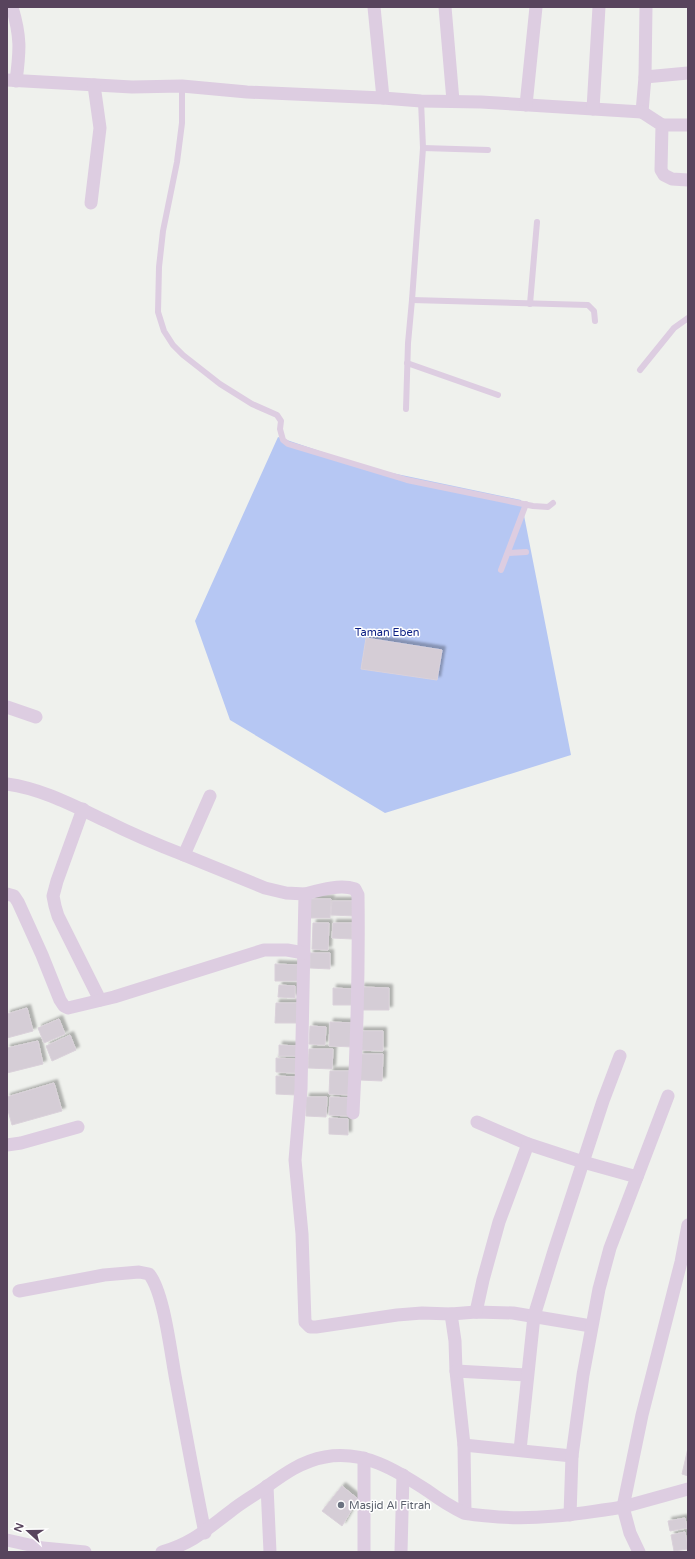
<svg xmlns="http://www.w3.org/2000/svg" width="695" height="1559" viewBox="0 0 695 1559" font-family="'Varela Round',sans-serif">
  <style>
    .green { fill: #b6c7f3 }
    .building { fill: #d5cdd6; stroke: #dad1da; filter: url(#shadow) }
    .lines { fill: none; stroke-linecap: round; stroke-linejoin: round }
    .service { stroke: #ddcde1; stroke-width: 6 }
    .minor { stroke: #ddcde1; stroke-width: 13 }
    .worship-dot { fill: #6b7280; stroke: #fff; stroke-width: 1.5 }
    .labels { text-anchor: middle; stroke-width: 3; stroke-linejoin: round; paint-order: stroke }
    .park-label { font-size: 11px; fill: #0d2185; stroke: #fff }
    .worship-label { font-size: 11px; fill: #5b616d; stroke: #fff; text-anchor: start }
  </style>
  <defs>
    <filter id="shadow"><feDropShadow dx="3.5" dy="-3.5" stdDeviation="1" flood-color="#0004"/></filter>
  </defs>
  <rect width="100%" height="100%" fill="#eff1ed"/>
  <path class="green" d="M278,437L373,469L521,500L571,755L385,813L230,720L195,621Z"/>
  <g class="building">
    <path d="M366,638L442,650L437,680L361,669Z"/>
    <path d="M310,899H331L330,918H310Z"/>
    <path d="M332,901H354V916L331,915Z"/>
    <path d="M313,923H329L328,950L312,949Z"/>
    <path d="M333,923H352V939L332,938Z"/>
    <path d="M310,953H330V969L310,968Z"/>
    <path d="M275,964L299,965L298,981H275Z"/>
    <path d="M279,985L295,986V998L278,997Z"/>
    <path d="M361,987L389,988V1010H361Z"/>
    <path d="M333,988L353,989V1005H333Z"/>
    <path d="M276,1003H300V1023H275Z"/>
    <path d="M27,1008L33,1031L7,1038V1014Z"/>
    <path d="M59,1019L65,1034L44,1043L38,1028Z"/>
    <path d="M330,1022L354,1023L353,1047L329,1046Z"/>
    <path d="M310,1026L326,1027L325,1045L309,1044Z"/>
    <path d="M360,1031H383V1051L359,1050Z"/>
    <path d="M70,1035L76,1050L52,1061L46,1046Z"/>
    <path d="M38,1041L43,1064L7,1073V1048Z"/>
    <path d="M279,1045L297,1046V1056H279Z"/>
    <path d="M309,1049H333L332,1069L308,1068Z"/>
    <path d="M360,1054H383L382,1081L359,1080Z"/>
    <path d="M276,1058L296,1059L295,1073L276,1072Z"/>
    <path d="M330,1071H353V1095L329,1094Z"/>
    <path d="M276,1076L297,1077L296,1095L276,1094Z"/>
    <path d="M54,1083L62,1111L12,1125L7,1107V1097Z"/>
    <path d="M306,1097H327L326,1117L306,1116Z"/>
    <path d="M330,1097L350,1098V1116L329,1115Z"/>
    <path d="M329,1118L348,1119V1135L329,1134Z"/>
    <path d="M688,1448V1476L682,1474Z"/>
    <path d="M342,1486L358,1499L342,1526L322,1511Z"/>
    <path d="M685,1518L687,1528L670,1531L668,1521Z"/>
    <path d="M685,1532L688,1549L674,1551L671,1535Z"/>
  </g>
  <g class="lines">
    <g class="service">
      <path d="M182,86V123L177,162L163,231L159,267L158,312L164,331L173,345L183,355L220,384L252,404L277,415L281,421L280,429L283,440L288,444L407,480L533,506L548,507L553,503"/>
      <path d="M423,148L488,150"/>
      <path d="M412,300L588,305L594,311L595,321"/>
      <path d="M530,304L537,222"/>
      <path d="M407,363L498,395"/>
      <path d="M640,370L674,328L688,318"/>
      <path d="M406,409L408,343L412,300L423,148L421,101"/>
      <path d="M509,553L526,552"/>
      <path d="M501,570L526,504"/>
    </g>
    <g class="minor">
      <path d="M12,7C21,37 20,50 16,81"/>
      <path d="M374,7L383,98"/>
      <path d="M445,7L453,101"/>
      <path d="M645,77L688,73"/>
      <path d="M7,80L132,87L182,86L247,92L383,98L421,101L481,102L642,112L645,77L646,7"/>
      <path d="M526,105L536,7"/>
      <path d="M593,109L599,7"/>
      <path d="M642,112L662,125L661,170L664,175L672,179L688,180"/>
      <path d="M662,125H688"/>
      <path d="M91,203L100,128L94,85"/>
      <path d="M7,707L36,717"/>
      <path d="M7,784C43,789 74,806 106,821C132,834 158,845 184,855L210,796"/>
      <path d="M83,809L57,881L53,896L55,906L58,916L100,1000"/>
      <path d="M184,855L265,888L286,893L305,894L301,1089L295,1160L302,1234L305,1322L310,1327H316L397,1315L422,1313L451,1314L476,1312L513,1313L591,1326"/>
      <path d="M7,894L14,896L18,902L42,955L60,1000L64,1006L68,1008L114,997L264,950H287L304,953"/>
      <path d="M305,894C320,890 340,884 355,889L358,895C359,968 357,1040 353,1113"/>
      <path d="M477,1122L528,1144"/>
      <path d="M7,1145L21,1143L78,1127"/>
      <path d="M688,1225L681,1262L642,1415L623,1507L688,1489"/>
      <path d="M19,1291L104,1275L139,1272L149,1274C165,1294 171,1358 177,1386C186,1435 195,1484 205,1533"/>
      <path d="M476,1312L483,1280L499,1222L528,1144L583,1162L637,1177"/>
      <path d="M451,1314L455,1341L456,1371L464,1445L465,1513"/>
      <path d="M456,1371L527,1375"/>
      <path d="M464,1445L572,1456"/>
      <path d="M520,1450L534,1316L554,1251L603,1101L620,1056"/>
      <path d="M364,1458V1552"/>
      <path d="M267,1486L270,1552"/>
      <path d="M570,1515L572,1456L583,1375L599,1289L610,1248L668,1096"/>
      <path d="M7,1540L43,1548L85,1552"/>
      <path d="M162,1552C193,1543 207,1529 231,1511C242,1502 255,1495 266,1487C284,1474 302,1461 325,1457C364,1450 396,1470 428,1491C439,1499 451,1507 464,1513C471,1515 480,1515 488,1516C532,1521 579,1514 623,1507L630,1533L639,1552"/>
      <path d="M401,1552L403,1475"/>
    </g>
  </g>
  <circle class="worship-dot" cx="341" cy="1505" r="4"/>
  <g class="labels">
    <g class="park-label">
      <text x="387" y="636">Taman Eben</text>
    </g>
    <g class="worship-label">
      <text x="349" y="1509">Masjid Al Fitrah</text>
    </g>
  </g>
  <rect width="695" height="1559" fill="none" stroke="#58445d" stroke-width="16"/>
  <g transform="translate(28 1531) rotate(291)" stroke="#ffffff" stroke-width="3" paint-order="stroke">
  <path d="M0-3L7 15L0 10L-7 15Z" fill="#58445d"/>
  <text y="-6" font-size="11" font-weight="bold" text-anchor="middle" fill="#58445d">N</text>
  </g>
</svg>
